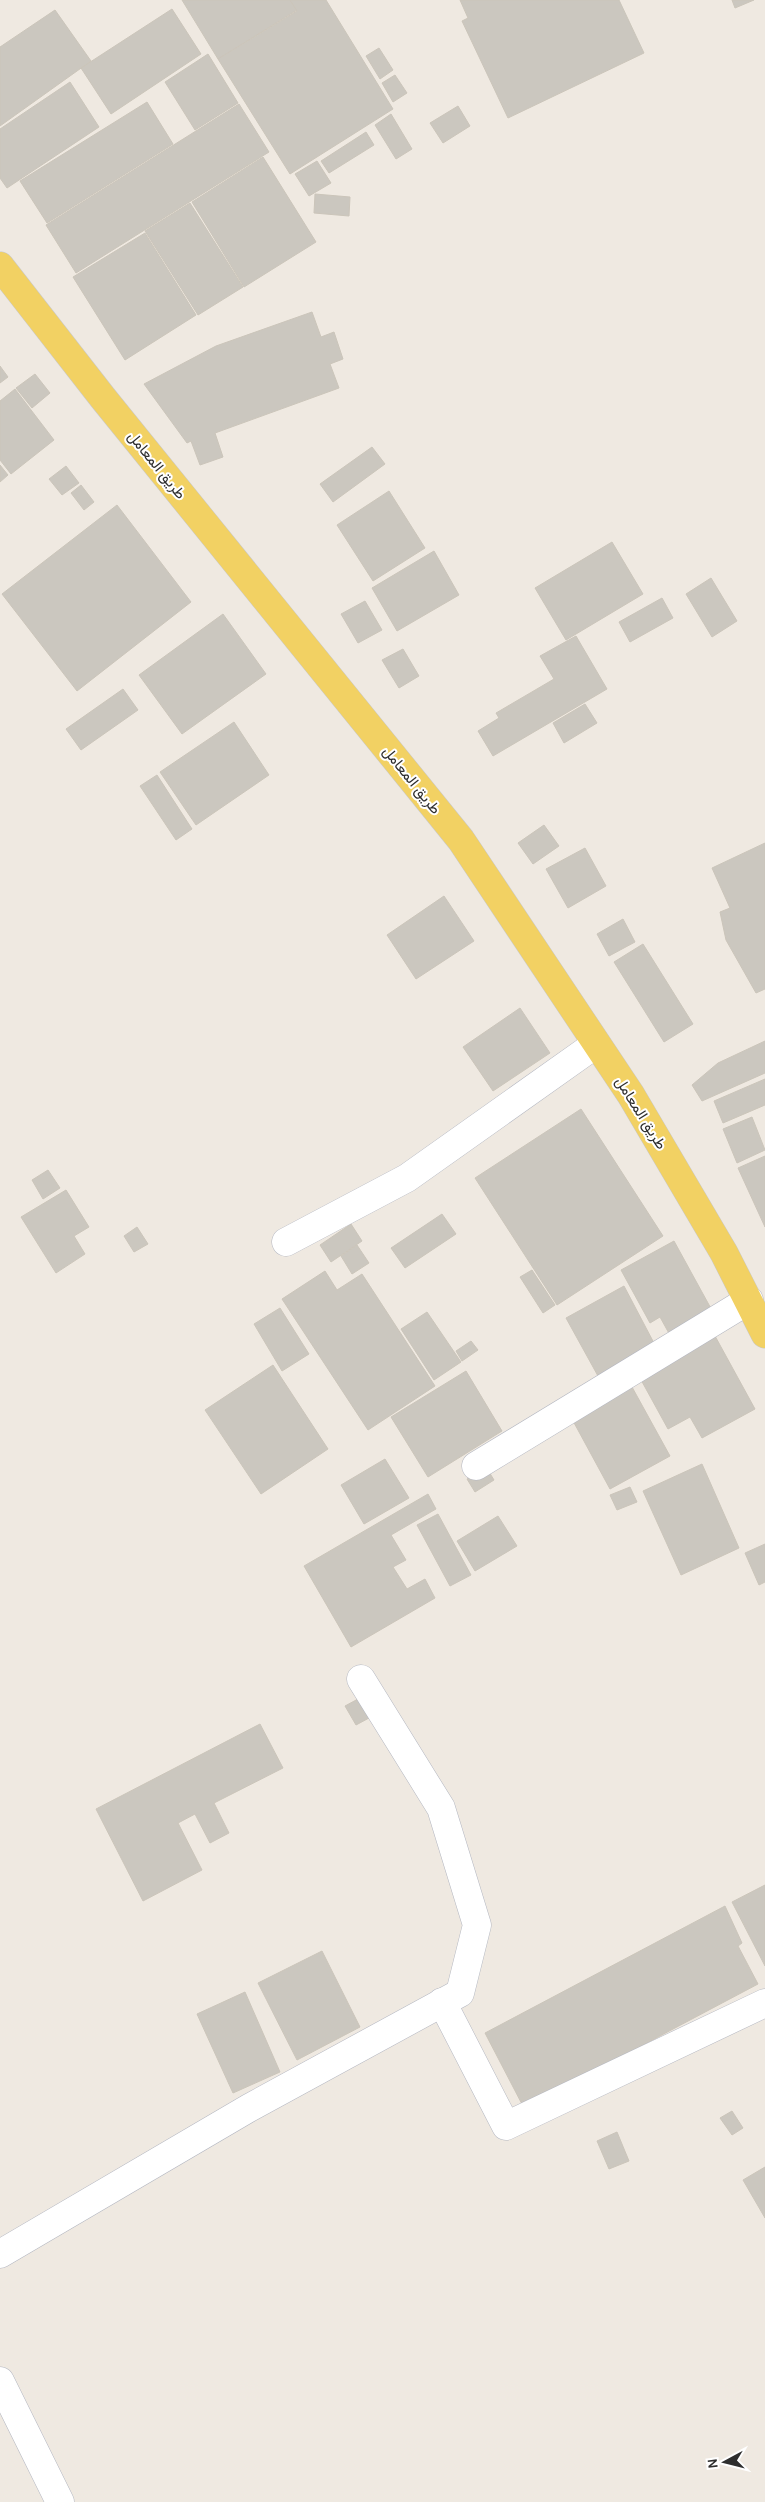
<svg xmlns="http://www.w3.org/2000/svg" width="765" height="2502" viewBox="0 0 765 2502" font-family="Karla,Vazirmatn,sans-serif">
  <style>
    .building { fill: #cbc7bf; stroke: #cbc5ba }
    .lines { fill: none; stroke-linecap: round; stroke-linejoin: round }
    .minor-casing { stroke: #b4b7c1; stroke-width: 29 }
    .major-casing { stroke: #c9c9c9; stroke-width: 29 }
    .minor { stroke: #fff; stroke-width: 28 }
    .major { stroke: #f2d163; stroke-width: 28 }
    .labels { text-anchor: middle; stroke-width: 4; stroke-linejoin: round; paint-order: stroke }
    .street-label { font-size: 15px; fill: #2e2e2e; stroke: #fff }
  </style>
  <rect width="100%" height="100%" fill="#efe9e1"/>
  <g class="building">
    <path d="M182,0H290L297,10L218,59Z"/>
    <path d="M290,0H326L393,109L290,174L218,59L297,11Z"/>
    <path d="M460,0H619L644,53L508,118L462,21L468,18Z"/>
    <path d="M732,0H754L735,8Z"/>
    <path d="M172,9L201,54L111,114L81,68Z"/>
    <path d="M55,10L91,61L0,126V47Z"/>
    <path d="M379,48L393,70L380,79L366,56Z"/>
    <path d="M208,54L238,103L195,130L165,82Z"/>
    <path d="M395,75L407,93L393,102L382,83Z"/>
    <path d="M70,82L99,127L7,188L0,178V129Z"/>
    <path d="M147,102L173,144L47,223L20,181Z"/>
    <path d="M239,104L269,152L76,273L46,225Z"/>
    <path d="M458,106L470,126L443,143L430,123Z"/>
    <path d="M391,114L412,149L396,159L375,125Z"/>
    <path d="M366,132L374,145L329,173L321,161Z"/>
    <path d="M263,157L316,242L244,287L192,202Z"/>
    <path d="M317,161L331,183L309,196L295,174Z"/>
    <path d="M315,194L350,197L349,216L314,213Z"/>
    <path d="M190,203L243,287L198,315L145,231Z"/>
    <path d="M145,233L196,315L125,360L73,277Z"/>
    <path d="M312,312L321,337L334,332L343,359L330,364L339,388L215,433L223,457L200,465L191,441L187,443L144,384L216,346Z"/>
    <path d="M0,366L8,377L0,383Z"/>
    <path d="M35,374L50,393L32,408L16,388Z"/>
    <path d="M15,389L54,440L11,474L0,460V401Z"/>
    <path d="M372,447L385,464L333,502L320,484Z"/>
    <path d="M0,465L8,475L0,482Z"/>
    <path d="M66,466L79,483L62,495L49,479Z"/>
    <path d="M81,485L94,502L84,510L71,493Z"/>
    <path d="M389,491L425,548L373,581L337,525Z"/>
    <path d="M117,505L191,602L77,691L2,594Z"/>
    <path d="M612,542L643,594L566,640L535,588Z"/>
    <path d="M434,551L459,595L397,631L372,588Z"/>
    <path d="M711,578L737,621L712,637L686,594Z"/>
    <path d="M662,598L673,618L630,642L619,622Z"/>
    <path d="M365,601L382,630L358,643L341,614Z"/>
    <path d="M223,614L266,674L182,734L139,675Z"/>
    <path d="M576,636L607,689L493,756L478,731L499,718L496,713L554,679L540,656Z"/>
    <path d="M403,649L419,676L399,688L382,660Z"/>
    <path d="M123,689L138,710L81,750L66,729Z"/>
    <path d="M585,704L597,723L564,743L553,723Z"/>
    <path d="M234,722L269,775L196,825L160,772Z"/>
    <path d="M157,775L192,829L176,840L140,786Z"/>
    <path d="M544,825L559,846L533,864L518,843Z"/>
    <path d="M765,843V989L756,993L726,940L720,912L730,908L712,868Z"/>
    <path d="M585,848L606,886L568,908L546,869Z"/>
    <path d="M444,896L474,941L416,979L387,935Z"/>
    <path d="M623,919L635,942L609,956L597,934Z"/>
    <path d="M643,944L693,1024L664,1042L614,962Z"/>
    <path d="M520,1008L550,1053L493,1091L463,1047Z"/>
    <path d="M765,1041V1073L702,1101L692,1085L718,1063Z"/>
    <path d="M765,1079V1105L723,1123L714,1101Z"/>
    <path d="M581,1109L663,1236L557,1305L475,1178Z"/>
    <path d="M752,1117L765,1150L737,1163L723,1129Z"/>
    <path d="M765,1156V1227L738,1168Z"/>
    <path d="M48,1170L60,1188L43,1199L32,1180Z"/>
    <path d="M66,1190L89,1227L74,1236L85,1254L56,1273L21,1217Z"/>
    <path d="M442,1214L456,1234L405,1268L391,1248Z"/>
    <path d="M351,1224L362,1241L331,1262L320,1245Z"/>
    <path d="M137,1227L148,1244L134,1252L124,1236Z"/>
    <path d="M674,1241L714,1314L671,1337L660,1317L650,1323L621,1270Z"/>
    <path d="M357,1245L369,1263L352,1274L341,1256Z"/>
    <path d="M532,1270L555,1305L543,1313L520,1277Z"/>
    <path d="M325,1271L337,1290L362,1274L435,1386L368,1430L282,1299Z"/>
    <path d="M624,1286L655,1345L598,1376L566,1318Z"/>
    <path d="M280,1308L309,1354L282,1371L254,1324Z"/>
    <path d="M427,1312L461,1362L434,1380L401,1329Z"/>
    <path d="M715,1336L755,1409L702,1438L690,1417L668,1429L640,1378Z"/>
    <path d="M471,1341L478,1350L462,1361L456,1351Z"/>
    <path d="M273,1365L328,1449L261,1494L205,1410Z"/>
    <path d="M466,1371L502,1431L428,1477L391,1417Z"/>
    <path d="M632,1387L670,1456L610,1489L572,1419Z"/>
    <path d="M385,1459L409,1498L364,1524L341,1485Z"/>
    <path d="M702,1464L739,1548L681,1575L643,1491Z"/>
    <path d="M486,1467L494,1480L475,1492L467,1479Z"/>
    <path d="M630,1487L637,1502L617,1510L610,1495Z"/>
    <path d="M428,1494L436,1509L391,1535L406,1560L393,1567L407,1589L425,1579L435,1598L351,1647L304,1566Z"/>
    <path d="M438,1514L471,1575L450,1586L417,1525Z"/>
    <path d="M498,1516L517,1546L475,1571L457,1541Z"/>
    <path d="M765,1544V1582L759,1585L745,1553Z"/>
    <path d="M358,1699L369,1718L356,1725L345,1706Z"/>
    <path d="M260,1724L283,1768L214,1803L229,1833L210,1843L195,1814L178,1823L202,1870L143,1901L96,1809Z"/>
    <path d="M765,1885V1966L732,1902Z"/>
    <path d="M725,1906L742,1943L738,1946L758,1984L524,2108L485,2033Z"/>
    <path d="M322,1951L360,2027L297,2060L258,1983Z"/>
    <path d="M245,1992L280,2072L233,2093L197,2014Z"/>
    <path d="M732,2111L743,2128L732,2135L720,2118Z"/>
    <path d="M617,2132L629,2161L609,2169L597,2141Z"/>
    <path d="M765,2167V2218L743,2180Z"/>
  </g>
  <g class="lines">
    <g class="minor-casing">
      <g id="minor">
        <path d="M286,1242L407,1178L596,1044"/>
        <path d="M476,1466L749,1300"/>
        <path d="M442,2002L506,2126L765,2003"/>
        <path d="M0,2254L249,2108L460,1993L477,1925L441,1808L361,1679"/>
        <path d="M0,2381L60,2502"/>
      </g>
    </g>
    <g class="major-casing">
      <path id="major" d="M0,266L103,398L461,840L631,1095L724,1253L765,1334"/>
    </g>
    <use href="#minor" class="minor"/>
    <use href="#major" class="major"/>
  </g>
  <g class="labels">
    <g class="street-label">
      <text transform="translate(157 465) rotate(51)" y="5">طريق المعامل</text>
      <text transform="translate(412 780) rotate(51)" y="5">طريق المعامل</text>
      <text transform="translate(641 1113) rotate(58)" y="5">طريق المعامل</text>
    </g>
  </g>
  <g transform="translate(725 2462) rotate(263)" stroke="#ffffff" stroke-width="4" paint-order="stroke">
  <path d="M0-4L9 19L0 12L-9 19Z" fill="#2e2e2e"/>
  <text y="-8" font-size="14" font-weight="bold" text-anchor="middle" fill="#2e2e2e">N</text>
  </g>
</svg>
